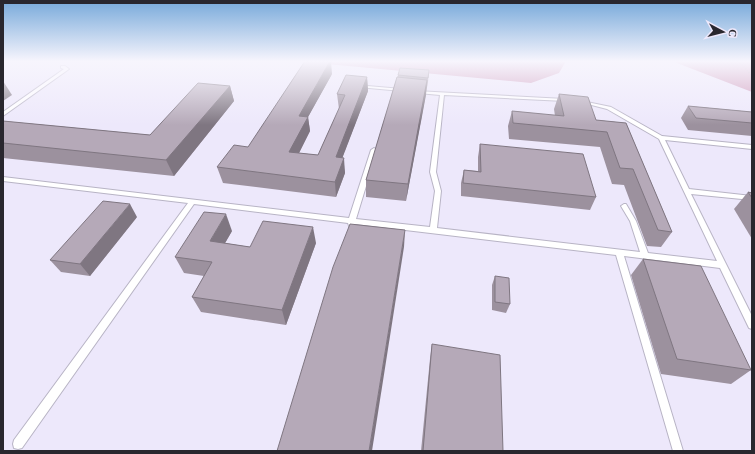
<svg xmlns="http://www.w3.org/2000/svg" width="755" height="454" viewBox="0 0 755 454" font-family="'Crimson Pro',serif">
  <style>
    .forest { fill: #cd96b7 }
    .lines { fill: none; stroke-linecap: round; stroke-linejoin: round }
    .service-casing { stroke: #b8b4c5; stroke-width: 2 }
    .path { stroke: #9e9aa8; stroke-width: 1.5; stroke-dasharray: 0.5 2; stroke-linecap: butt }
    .service { fill: #fff; fill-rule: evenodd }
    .wall { fill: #9c919e }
    .shaded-wall { fill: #7f7681 }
    .building { fill: #b5a9b8; stroke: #7f7681 }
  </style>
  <rect width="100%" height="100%" fill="#ede8fb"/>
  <g class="forest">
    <path d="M330,61H566L559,73L531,83L327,64Z"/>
    <path d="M674,61H752V92L677,63Z"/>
  </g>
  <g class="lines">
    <g class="service-casing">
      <g id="service">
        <path d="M61,66H65L69,69L3,116V112L64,69L61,68Z"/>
        <path d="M356,85L402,89L404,90L402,91L358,87H356Z"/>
        <path d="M416,91L565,99L567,100L565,101L444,95L436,172L441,191L437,228L640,252L630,221L621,206L624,204H626L636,221L648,253L717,261L659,139L607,109L580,102L582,101L611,107L662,136L752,145V149L665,140L689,189L752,196V200L691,194L752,316V329L749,328L720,268L624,256L683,451H673L616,255L355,224L353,226H349L348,223L194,204L22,448L18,449L14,448L13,444L14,440L188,203L3,181V177L349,218L371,150L374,148L377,150L356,219L430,227L435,191L430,172L440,95L418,93H416Z"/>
      </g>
    </g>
    <path class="path" d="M739,61L752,76"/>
    <use href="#service" class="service"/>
  </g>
  <g class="wall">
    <path d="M429,70L428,82L406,201L366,197V180L398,75Z"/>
    <path d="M332,74L308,117L310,131L299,153L318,155L339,109L337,94L367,77L368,91L342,158L345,173L336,197L223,183L217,167L248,147Z"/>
    <path d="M230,86L234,101L174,176L3,158V121L150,135Z"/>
    <path d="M559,94L596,120L626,123L672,232L661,247L647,246L624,185L612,184L600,147L509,139L508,126L512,111L555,116L554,109Z"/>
    <path d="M688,106L752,112V136L688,130L681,118Z"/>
    <path d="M480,144L596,197L590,210L461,196V183L464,170L478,171V157Z"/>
    <path d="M748,192L752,193V239L734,209Z"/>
    <path d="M137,217L90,276L61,272L50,260Z"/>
    <path d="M232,231L225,243L250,247L316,243L286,325L201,312L192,297L204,276L184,273L175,257Z"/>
    <path d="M643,259L751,370L731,384L661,374L631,275Z"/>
    <path d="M495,276L510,304L506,313L492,310V285Z"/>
    <path d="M432,344L503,451H421L430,359Z"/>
  </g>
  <g class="shaded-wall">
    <path d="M330,61H331L332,74L308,117L310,131L292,167L289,152L299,116Z"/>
    <path d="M367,77L368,91L337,172L336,157Z"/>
    <path d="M427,80L426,95L406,201L408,184Z"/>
    <path d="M3,81L12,95L3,101Z"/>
    <path d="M230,86L234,101L174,176L166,160Z"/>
    <path d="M344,158L345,173L336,197L335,182Z"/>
    <path d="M130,204L137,217L90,276L80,264Z"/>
    <path d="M226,214L232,231L217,257L210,241Z"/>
    <path d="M313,227L316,243L286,325L282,310Z"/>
    <path d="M405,230L404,247L372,451H369Z"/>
  </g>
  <g class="building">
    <path d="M305,61H330L299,116L308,117L289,152L318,155L345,95L337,94L346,75L367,77L336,157L344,158L335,182L217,167L234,145L248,147Z"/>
    <path d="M400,68L429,70L428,78L398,75Z"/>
    <path d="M397,77L427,80L408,184L366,180Z"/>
    <path d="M198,83L230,86L166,160L3,143V121L150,135Z"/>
    <path d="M559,94L588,97L596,120L626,123L672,232L658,230L633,169L620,168L607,132L513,123L512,111L564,116Z"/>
    <path d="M688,106L752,112V123L696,118Z"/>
    <path d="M480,144L583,154L596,197L463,183L464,170L481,172Z"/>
    <path d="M748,192L752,193V198Z"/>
    <path d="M103,201L130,204L80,264L50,260Z"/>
    <path d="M204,212L226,214L210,241L250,247L263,221L313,227L282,310L192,297L212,262L175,257Z"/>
    <path d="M350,224L405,230L369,451H277L333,267Z"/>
    <path d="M643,259L701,266L751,370L677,359Z"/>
    <path d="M495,276L509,278L510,304L495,302Z"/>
    <path d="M432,344L500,355L503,451H423Z"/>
  </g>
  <linearGradient id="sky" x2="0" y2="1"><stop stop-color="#77a9da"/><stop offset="0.49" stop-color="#f7f5fd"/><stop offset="1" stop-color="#f7f5fd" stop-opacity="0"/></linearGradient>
  <rect width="755" height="125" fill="url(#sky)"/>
  <rect width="755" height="454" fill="none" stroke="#29272e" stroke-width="8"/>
  <g transform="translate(723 32) rotate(97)" stroke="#ede8fb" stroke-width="3" paint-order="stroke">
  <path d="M0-3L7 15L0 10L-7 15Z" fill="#29272e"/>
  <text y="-6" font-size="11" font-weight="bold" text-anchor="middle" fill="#29272e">С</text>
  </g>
</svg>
